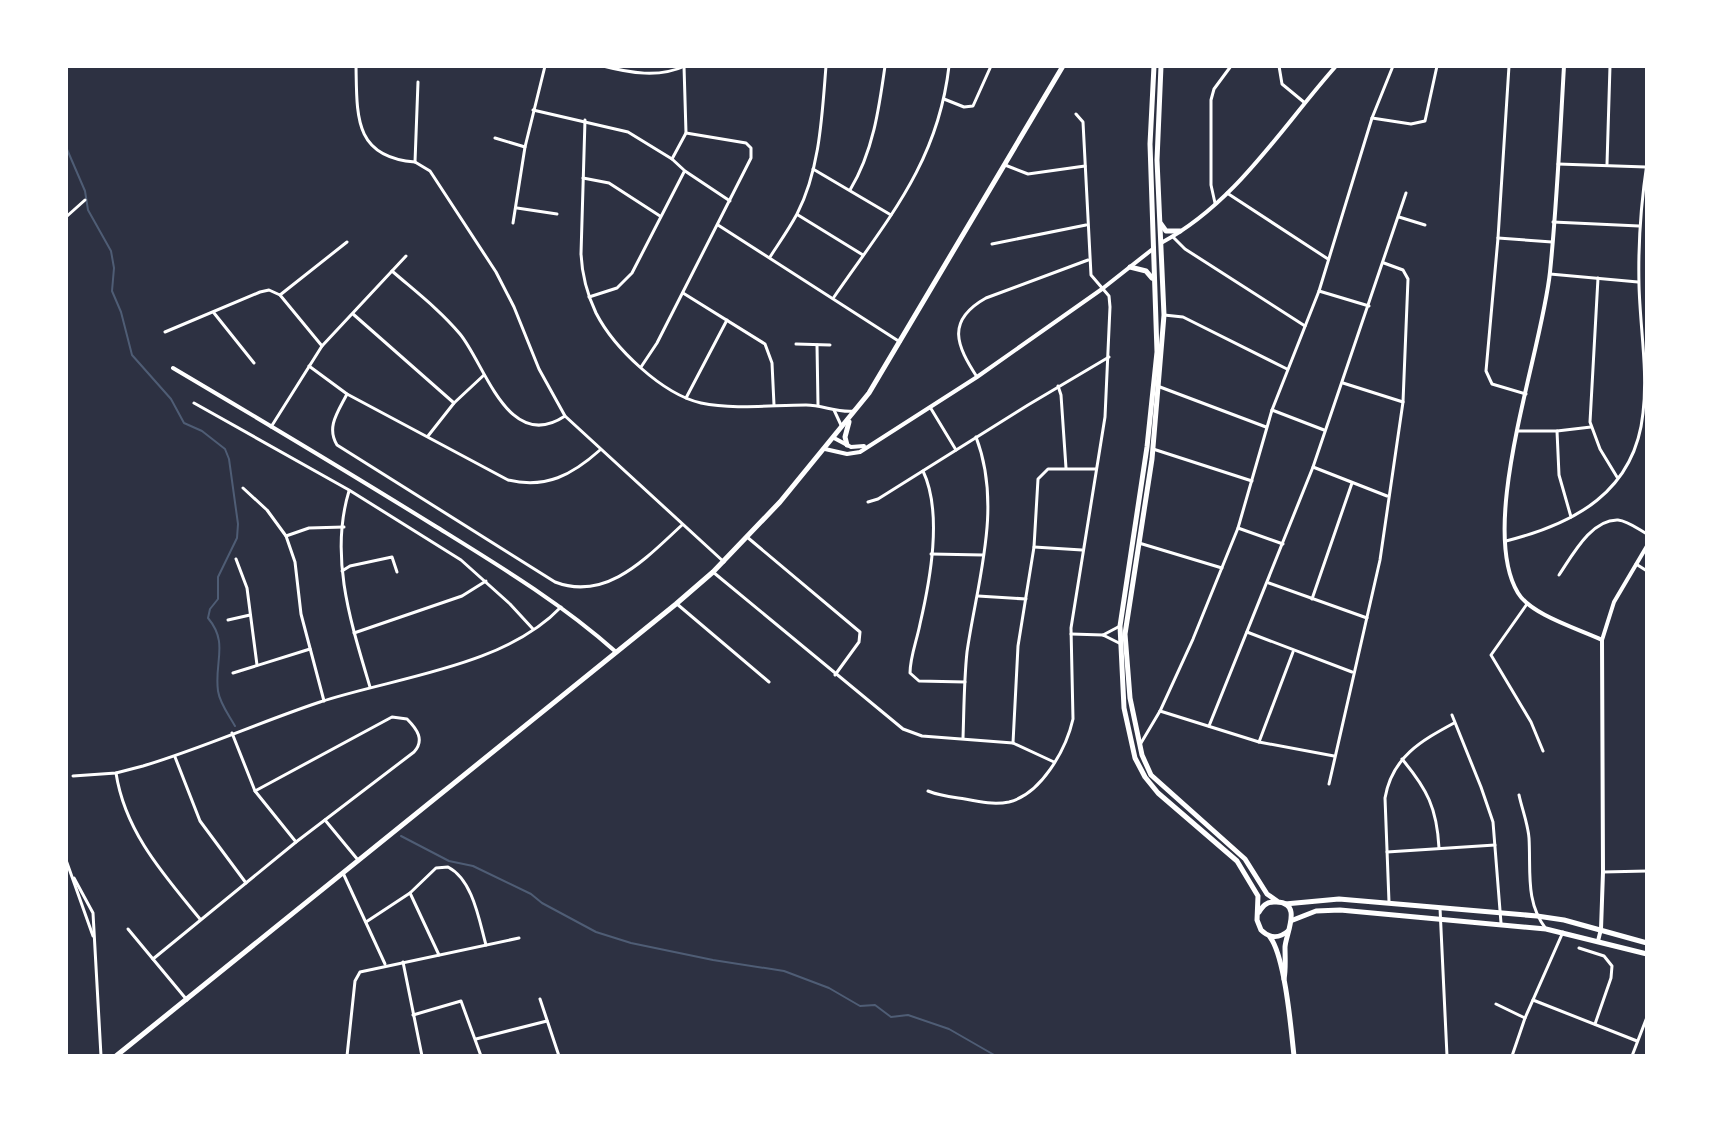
<svg xmlns="http://www.w3.org/2000/svg" width="1713" height="1122" viewBox="0 0 1713 1122" font-family="Barlow,sans-serif">
  <style>
    .lines { fill: none; stroke-linecap: round; stroke-linejoin: round }
    .stream { stroke: #4f5d75; stroke-width: 2 }
    .minor { stroke: #fff; stroke-width: 3 }
    .tertiary { stroke: #fff; stroke-width: 4 }
    .secondary { stroke: #fff; stroke-width: 5 }
    .primary { stroke: #fff; stroke-width: 5 }
  </style>
  <rect width="100%" height="100%" fill="#2d3142"/>
  <g class="lines">
    <g class="stream">
      <path d="M66,147L85,191L88,210L111,251L114,268L112,291L121,312L132,355L171,399L184,423L202,431L225,449L229,459L238,524L237,538L218,577V599L210,609L208,618C229,643 214,662 218,691C220,704 229,715 235,726"/>
      <path d="M401,836L449,861L473,866L531,894L542,903L596,932L631,943L713,960L784,971L829,988L860,1006L875,1005L891,1017L908,1015L949,1029L996,1056"/>
    </g>
    <g class="minor">
      <path d="M356,66C357,117 354,157 415,162"/>
      <path d="M603,66C630,73 659,78 685,66"/>
      <path d="M1279,66L1282,84L1305,103"/>
      <path d="M1509,66L1498,238L1486,371L1492,384L1526,394"/>
      <path d="M418,82L415,162L430,171L496,272L514,307L539,369L565,416L724,562"/>
      <path d="M944,99L964,107L973,106L991,66"/>
      <path d="M533,110L628,132L672,159L685,171L730,201"/>
      <path d="M1372,118L1411,124L1425,121L1437,66"/>
      <path d="M585,120L581,254C582,275 587,294 596,313C614,348 662,394 701,403C734,410 773,405 806,405C823,405 837,413 854,411"/>
      <path d="M495,138L525,147"/>
      <path d="M672,159L686,133L684,66"/>
      <path d="M1558,164L1646,167"/>
      <path d="M1607,164L1610,66"/>
      <path d="M1005,165L1028,174L1085,166"/>
      <path d="M813,169L891,215"/>
      <path d="M583,178L609,183L660,216"/>
      <path d="M850,190C873,152 879,109 885,66"/>
      <path d="M1227,193L1328,259"/>
      <path d="M1215,203L1211,185V100L1214,89L1231,66"/>
      <path d="M517,208L557,214"/>
      <path d="M798,215L863,255"/>
      <path d="M66,217L85,200"/>
      <path d="M1399,217L1425,225"/>
      <path d="M1553,222L1639,226"/>
      <path d="M513,223L525,147L545,66"/>
      <path d="M718,225L900,342"/>
      <path d="M1173,237L1185,249L1305,326"/>
      <path d="M1498,238L1552,242"/>
      <path d="M992,244L1086,225"/>
      <path d="M770,257C779,243 789,229 797,214C820,169 822,116 826,66"/>
      <path d="M392,271C415,291 440,310 460,334C485,364 508,454 565,416"/>
      <path d="M1550,274L1638,282"/>
      <path d="M1598,278L1590,422L1600,449L1617,477"/>
      <path d="M1319,291L1369,306"/>
      <path d="M683,293L765,344L772,363L774,405"/>
      <path d="M280,295L322,346"/>
      <path d="M589,297L617,288L632,273L684,172"/>
      <path d="M834,297C887,220 938,163 949,66"/>
      <path d="M214,313L254,363"/>
      <path d="M353,314L454,403"/>
      <path d="M1164,315L1183,317L1287,369"/>
      <path d="M165,332L260,292L269,290L280,295L347,242"/>
      <path d="M796,344L830,345"/>
      <path d="M817,345L818,405"/>
      <path d="M309,366L347,394L508,480C546,489 572,475 600,450"/>
      <path d="M641,367L657,343L751,158V148L746,143L686,133"/>
      <path d="M977,377C957,346 945,321 986,298L1088,260"/>
      <path d="M1343,383L1403,402"/>
      <path d="M1058,386L1061,395L1066,468"/>
      <path d="M1160,387L1266,427"/>
      <path d="M347,394C338,412 326,427 337,445L555,582C607,602 647,557 682,525"/>
      <path d="M686,398L727,320"/>
      <path d="M194,403L349,490L461,560L510,604L533,629"/>
      <path d="M930,407L956,450"/>
      <path d="M834,410L841,425"/>
      <path d="M1272,410L1324,430"/>
      <path d="M271,427L322,346L406,256"/>
      <path d="M1518,431H1557L1591,427"/>
      <path d="M1557,431L1559,475L1571,517"/>
      <path d="M428,436L454,403L484,375"/>
      <path d="M1153,449L1252,481"/>
      <path d="M1313,467L1387,496"/>
      <path d="M923,471C943,513 930,581 920,624C917,640 910,657 910,673L919,681L965,682"/>
      <path d="M243,488L267,510L286,536L295,562L301,614L324,701"/>
      <path d="M349,491C329,557 351,623 370,687"/>
      <path d="M868,502L878,499L1028,405L1109,357"/>
      <path d="M1238,528L1283,544"/>
      <path d="M286,536L309,528L344,527"/>
      <path d="M747,537L860,632L859,642L835,675"/>
      <path d="M1506,541C1574,524 1635,492 1643,413C1648,371 1640,327 1639,285C1638,244 1641,203 1647,163"/>
      <path d="M1139,543L1222,568"/>
      <path d="M1034,547L1082,550"/>
      <path d="M931,554L983,555"/>
      <path d="M236,559L247,588L257,665"/>
      <path d="M1636,564L1647,571"/>
      <path d="M342,571L350,566L392,557L397,572"/>
      <path d="M713,572L903,729L922,736L1013,743L1054,762"/>
      <path d="M1559,575C1572,556 1591,519 1618,520C1628,521 1638,529 1647,534"/>
      <path d="M1269,583L1367,618"/>
      <path d="M978,596L1026,599"/>
      <path d="M1312,599L1352,483"/>
      <path d="M677,604L769,682"/>
      <path d="M1527,604L1491,655L1531,722L1543,751"/>
      <path d="M228,620L250,615"/>
      <path d="M1247,632L1352,672"/>
      <path d="M354,633L462,596L486,581"/>
      <path d="M1071,634L1103,635L1120,626"/>
      <path d="M1103,635L1119,643"/>
      <path d="M233,673L310,649"/>
      <path d="M1160,711L1259,742L1334,756"/>
      <path d="M1452,715L1481,787L1493,822L1501,923"/>
      <path d="M1209,726L1313,467L1406,193"/>
      <path d="M232,733L255,791L296,842"/>
      <path d="M963,738C964,710 964,680 967,652C977,582 1003,507 976,437"/>
      <path d="M1259,742L1293,652"/>
      <path d="M1013,743L1018,646L1034,547L1038,479L1048,469H1096"/>
      <path d="M1141,743L1160,711L1193,639L1238,528L1272,410L1319,291L1372,118L1393,66"/>
      <path d="M175,757L200,821L246,883"/>
      <path d="M1402,759C1427,789 1437,808 1439,848"/>
      <path d="M116,773C125,832 164,875 200,919"/>
      <path d="M73,776L116,773L143,766C203,748 260,722 320,702C396,677 504,667 561,607"/>
      <path d="M1329,784L1380,560L1403,402L1408,279L1403,270L1384,263"/>
      <path d="M928,791C940,796 952,797 965,799C980,802 994,805 1009,802C1041,794 1066,750 1073,719L1071,628L1105,417L1110,307L1109,296L1091,275L1083,122L1076,114"/>
      <path d="M1519,795C1522,809 1528,824 1529,838C1531,871 1525,902 1546,929"/>
      <path d="M325,820L358,860"/>
      <path d="M1387,852L1495,845"/>
      <path d="M66,860L93,936"/>
      <path d="M1603,872L1647,871"/>
      <path d="M343,873L385,964"/>
      <path d="M74,878L93,913L101,1056"/>
      <path d="M410,893L439,955"/>
      <path d="M1389,902L1385,798C1392,757 1421,741 1454,723"/>
      <path d="M1440,908L1447,1056"/>
      <path d="M366,922L410,893L436,868L448,867C473,880 479,920 486,945"/>
      <path d="M128,929L187,1000"/>
      <path d="M1579,948L1604,956L1612,966L1611,978L1595,1024"/>
      <path d="M153,959L296,842L414,752C425,740 417,729 407,719L392,717L255,791"/>
      <path d="M403,962L422,1056"/>
      <path d="M540,999L559,1056"/>
      <path d="M1533,1000L1637,1041"/>
      <path d="M1496,1004L1525,1018"/>
      <path d="M413,1015L461,1001L481,1056"/>
      <path d="M476,1039L547,1021"/>
      <path d="M347,1056L355,981L360,972L519,938"/>
      <path d="M1512,1056L1525,1018L1563,932"/>
      <path d="M1632,1056L1647,1017"/>
    </g>
    <g class="tertiary">
      <path d="M1564,66C1560,135 1557,204 1550,272C1542,352 1477,525 1518,593C1531,615 1579,629 1602,640"/>
      <path d="M1161,243C1236,203 1281,128 1336,66"/>
      <path d="M173,368C261,420 348,472 435,526C498,565 561,603 616,652"/>
      <path d="M834,438L851,447L864,446"/>
      <path d="M825,449L847,454L860,452L977,377L1102,289L1154,248"/>
      <path d="M1598,941L1601,929L1603,872L1602,640L1614,602L1647,546"/>
    </g>
    <g class="secondary">
      <path d="M1154,66L1150,144L1157,352L1147,447L1120,626L1124,708L1135,758L1145,777L1158,793L1237,861L1258,896L1257,920L1261,930C1269,938 1279,939 1288,931"/>
      <path d="M1161,66L1157,160L1164,315L1152,459L1125,634L1130,698L1142,755L1151,775L1245,859L1267,894L1277,901"/>
      <path d="M1161,224L1166,231H1180"/>
      <path d="M1130,267L1146,271L1152,278"/>
      <path d="M1285,904L1339,899L1537,916L1564,920L1647,943"/>
      <path d="M1259,912C1263,906 1266,902 1274,902C1304,900 1286,933 1285,947C1285,958 1286,969 1284,979"/>
      <path d="M1293,920L1316,911L1340,910L1546,929L1647,954"/>
      <path d="M1270,937C1285,957 1291,1028 1294,1056"/>
    </g>
    <g class="primary">
      <path d="M847,445L845,437L849,422"/>
      <path d="M116,1056L676,604L713,572L780,502L869,393L1063,66"/>
    </g>
  </g>
  <rect width="1713" height="1122" fill="none" stroke="#ffffff" stroke-width="136"/>
</svg>
